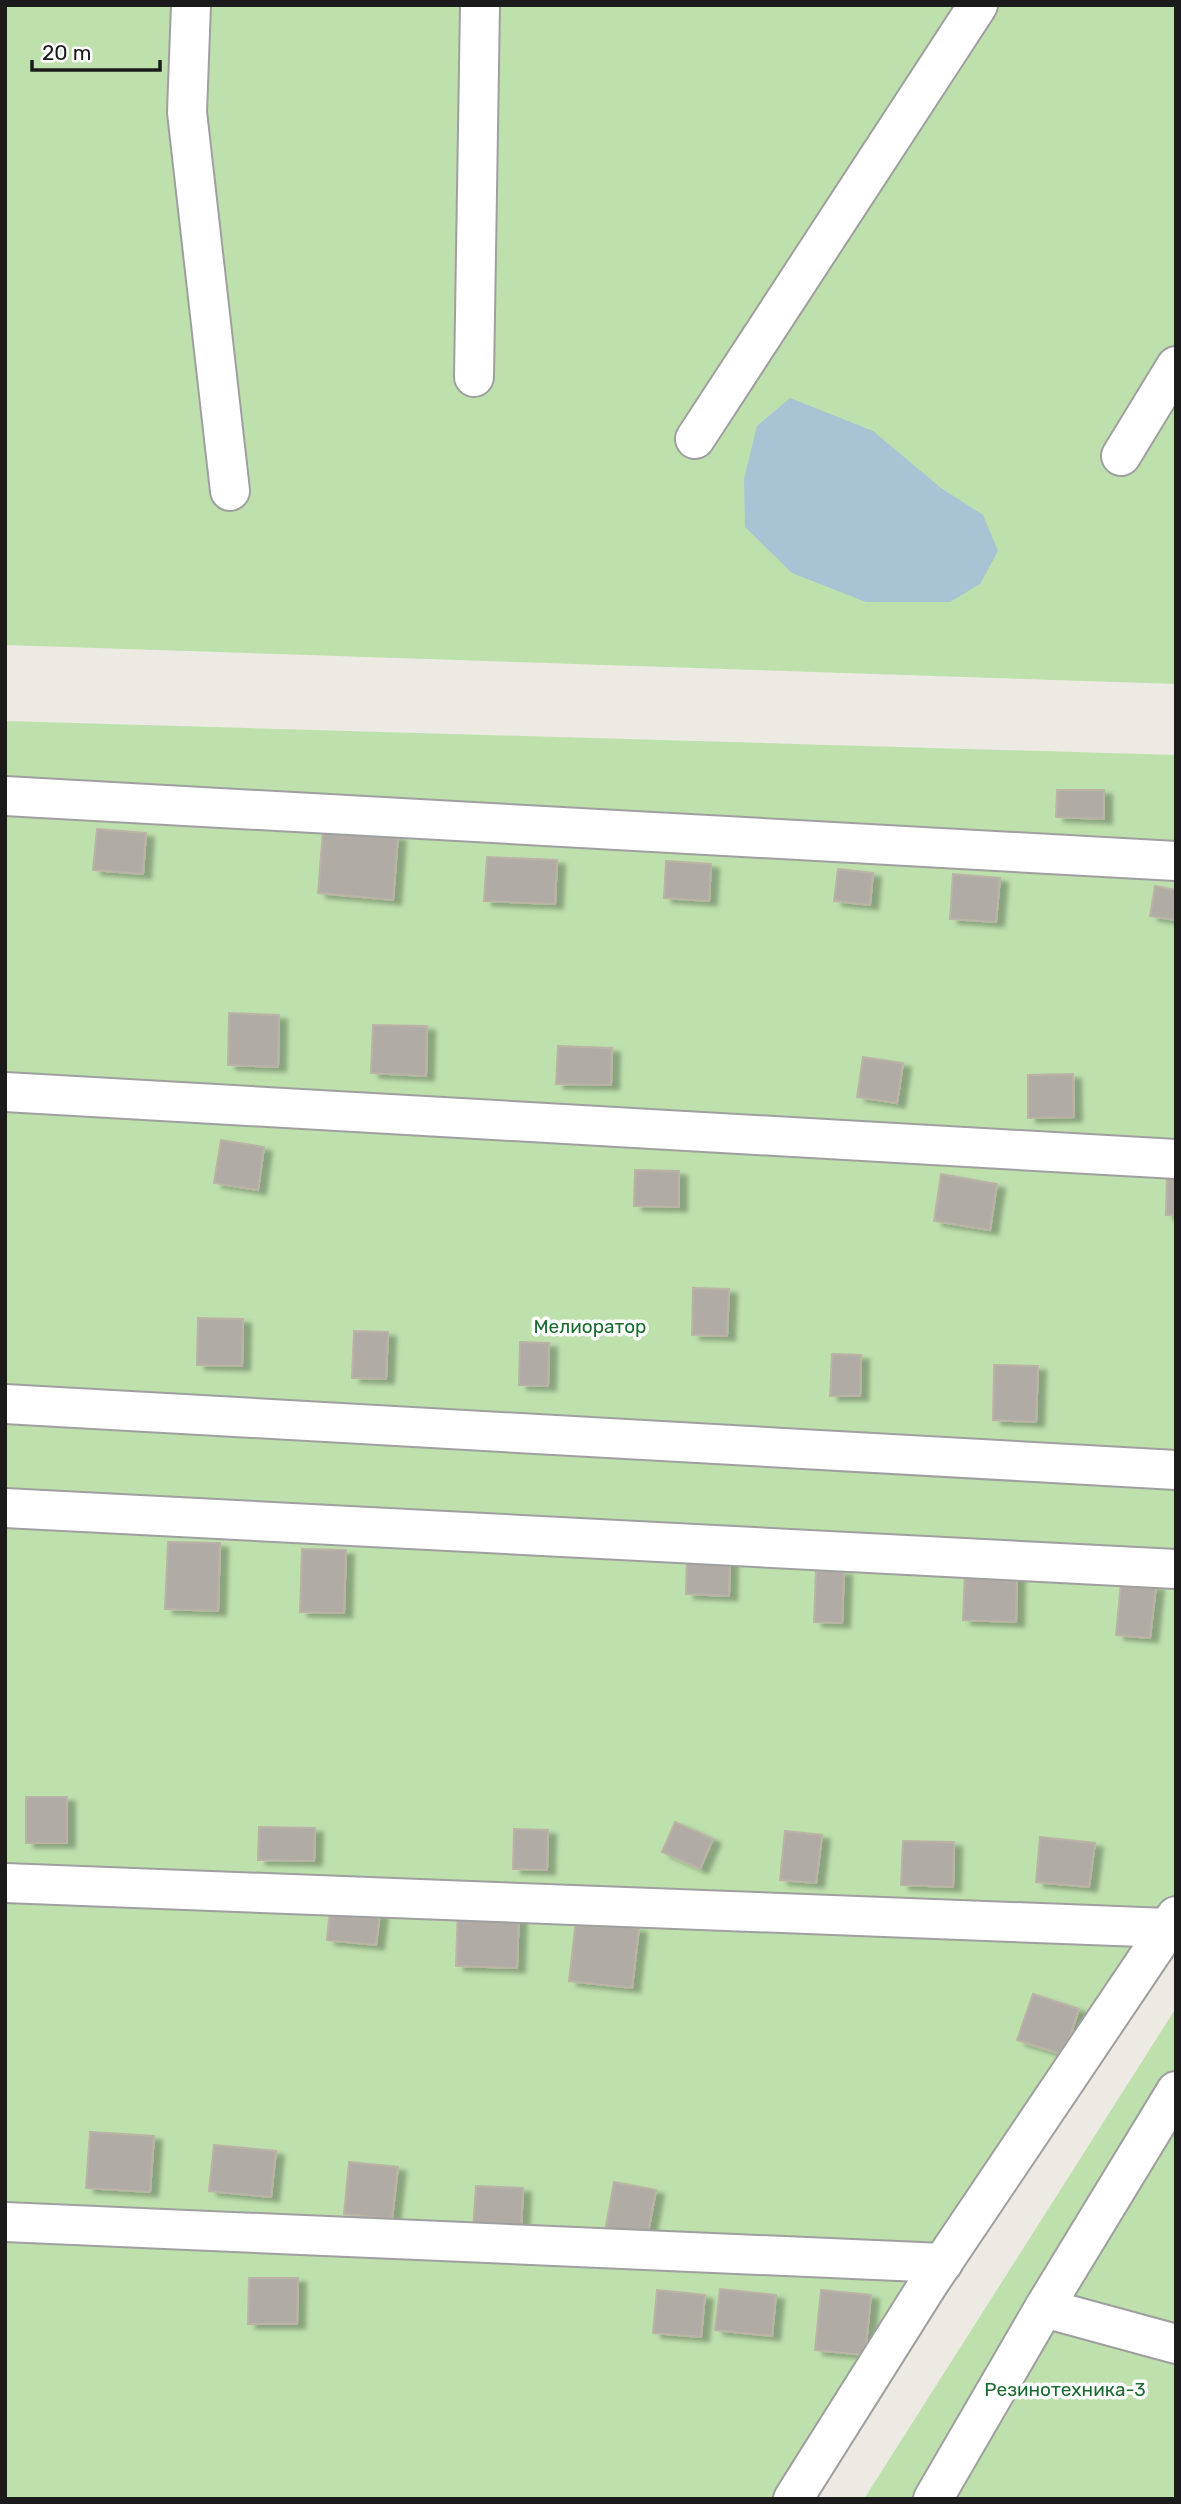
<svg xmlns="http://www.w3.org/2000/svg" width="1181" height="2504" viewBox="0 0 1181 2504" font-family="Rubik,sans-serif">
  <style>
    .grass { fill: #bee0ad }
    .water { fill: #a7c3d4 }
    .building { fill: #b0aca5; stroke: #bbb3a6; stroke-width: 2; filter: url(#shadow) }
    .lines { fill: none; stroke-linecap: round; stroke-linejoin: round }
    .minor-casing { stroke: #9f9f9f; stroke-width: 42 }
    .minor { stroke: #fff; stroke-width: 38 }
    .labels { text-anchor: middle; stroke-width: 7; stroke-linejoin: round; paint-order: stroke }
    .park-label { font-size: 19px; fill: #186b2c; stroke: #fff }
  </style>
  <defs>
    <filter id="shadow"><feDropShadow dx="8" dy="4.5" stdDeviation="2" flood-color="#0004"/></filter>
  </defs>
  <rect width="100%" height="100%" fill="#eceae2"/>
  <g class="grass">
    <path d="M5,5H1176V684L5,645Z"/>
    <path d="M5,721L1176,755V1898L785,2499H5Z"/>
    <path d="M1176,2008V2499H864Z"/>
  </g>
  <path class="water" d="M790,398L873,431L941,488L983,515L998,551L980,584L950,602H866L792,573L745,527L744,479L757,426Z"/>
  <g class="building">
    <path d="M1057,790H1104V819L1056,817Z"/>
    <path d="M97,829L146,833L143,874L93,870Z"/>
    <path d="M323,831L398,836L393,900L318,893Z"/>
    <path d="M487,857L557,860L555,904L484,901Z"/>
    <path d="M666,861L711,864L709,901L664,898Z"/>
    <path d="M838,869L873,873L870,905L834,901Z"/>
    <path d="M953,874L1000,878L996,922L950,919Z"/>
    <path d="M1155,886L1176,890V920L1150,916Z"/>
    <path d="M229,1013L279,1015L278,1067L228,1065Z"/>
    <path d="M373,1025L427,1026L426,1076L371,1073Z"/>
    <path d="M558,1046L612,1048L611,1085L556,1084Z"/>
    <path d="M863,1057L903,1063L897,1103L857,1097Z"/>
    <path d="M1073,1074L1074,1117L1028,1118V1075Z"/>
    <path d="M221,1140L264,1147L258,1190L214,1183Z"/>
    <path d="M635,1170L679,1171V1207L634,1206Z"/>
    <path d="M941,1174L997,1184L990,1230L934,1221Z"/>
    <path d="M1167,1174H1176V1215H1166Z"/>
    <path d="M693,1288L729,1289L727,1336L692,1335Z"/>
    <path d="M198,1318L243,1319L242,1366L197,1365Z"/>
    <path d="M354,1331L388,1332L386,1379L352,1378Z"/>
    <path d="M520,1342L549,1343L548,1386L519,1385Z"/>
    <path d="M832,1354L861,1355L860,1396H830Z"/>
    <path d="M994,1365L1038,1366L1036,1422L993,1420Z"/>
    <path d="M168,1542L220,1543L218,1611L165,1609Z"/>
    <path d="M302,1549L346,1550L344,1613L300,1612Z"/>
    <path d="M687,1552L730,1553L729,1596L686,1594Z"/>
    <path d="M816,1570L844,1571L842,1623L814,1622Z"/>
    <path d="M965,1570L1017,1572L1016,1622L963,1620Z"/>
    <path d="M1121,1583L1156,1586L1150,1638L1116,1635Z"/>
    <rect x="26" y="1797" width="41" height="46"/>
    <path d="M675,1822L713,1839L700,1869L662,1852Z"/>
    <path d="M259,1827L315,1828L314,1861L258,1860Z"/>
    <path d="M514,1829L548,1830L547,1870L513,1869Z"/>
    <path d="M785,1831L822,1835L816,1883L780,1880Z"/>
    <path d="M1040,1837L1095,1843L1089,1887L1036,1882Z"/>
    <path d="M903,1841L954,1842L953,1887L901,1885Z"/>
    <path d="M330,1909L380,1913L376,1945L327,1940Z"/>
    <path d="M458,1909L519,1911L517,1968L456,1966Z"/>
    <path d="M576,1920L639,1928L632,1988L569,1981Z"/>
    <path d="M1033,1994L1079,2009L1064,2055L1017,2040Z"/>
    <path d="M90,2132L154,2136L150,2192L86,2188Z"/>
    <path d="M214,2145L276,2151L271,2197L209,2191Z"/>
    <path d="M349,2162L398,2167L392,2219L344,2214Z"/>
    <path d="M614,2182L656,2190L647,2238L605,2231Z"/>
    <path d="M476,2186L523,2188L521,2232L473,2230Z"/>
    <path d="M249,2278H298L297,2324H248Z"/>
    <path d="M720,2289L776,2295L772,2336L715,2330Z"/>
    <path d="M657,2290L705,2295L701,2337L653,2333Z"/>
    <path d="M821,2290L871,2295L865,2355L815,2350Z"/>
  </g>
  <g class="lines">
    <g class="minor-casing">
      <g id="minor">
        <path d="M191,5L187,112L230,491"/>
        <path d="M474,377L480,5"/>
        <path d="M695,439L978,5"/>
        <path d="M1121,456L1176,366"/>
        <path d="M5,796L1176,861"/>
        <path d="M5,1092L1176,1159"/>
        <path d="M5,1404L1176,1470"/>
        <path d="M5,1508L1176,1569"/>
        <path d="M5,1883L1168,1928"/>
        <path d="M5,2222L943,2263"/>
        <path d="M1044,2308L1176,2344"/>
        <path d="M793,2499L929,2283L1176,1916"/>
        <path d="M933,2499L1044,2308L1176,2091"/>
      </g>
    </g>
    <use href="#minor" class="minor"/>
  </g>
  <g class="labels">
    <g class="park-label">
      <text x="590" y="1333">Мелиоратор</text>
      <text x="1065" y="2396">Резинотехника-3</text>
    </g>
  </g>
  <rect width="1181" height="2504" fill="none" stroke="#1b1b1b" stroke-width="14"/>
  <path d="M32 60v10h128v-10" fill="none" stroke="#1b1b1b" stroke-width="3.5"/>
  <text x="42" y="60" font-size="21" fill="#1b1b1b" stroke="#ffffff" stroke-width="5" paint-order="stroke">20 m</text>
</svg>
